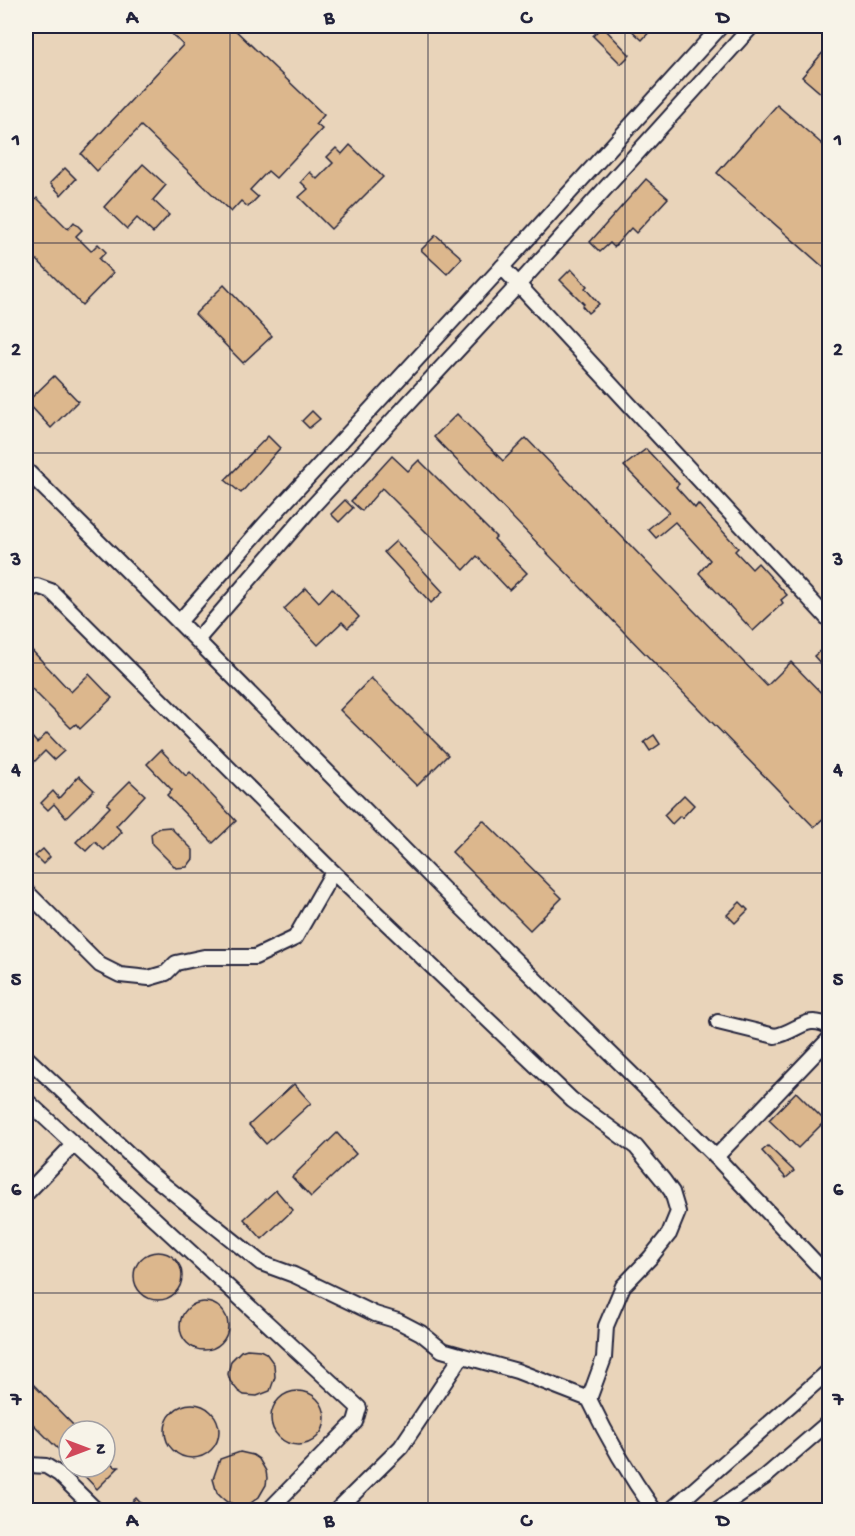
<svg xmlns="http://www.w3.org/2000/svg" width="855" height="1536" viewBox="0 0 855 1536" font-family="'Gochi Hand',sans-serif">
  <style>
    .built { fill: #e9d4ba; fill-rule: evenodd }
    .building { fill: #dcb78d; stroke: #22223b; stroke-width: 1.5 }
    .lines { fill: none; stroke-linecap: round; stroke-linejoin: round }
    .minor-casing { stroke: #22223b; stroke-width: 18 }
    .minor { stroke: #f7f3e8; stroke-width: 14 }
    .grid { fill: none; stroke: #22223b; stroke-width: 1.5; stroke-opacity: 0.55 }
    .neatline { fill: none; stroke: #22223b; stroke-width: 2 }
    .grid-label { font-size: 20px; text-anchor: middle; font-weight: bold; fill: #22223b }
  </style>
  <rect width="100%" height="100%" fill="#efe1cd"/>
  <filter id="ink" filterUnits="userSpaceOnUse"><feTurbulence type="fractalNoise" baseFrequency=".0167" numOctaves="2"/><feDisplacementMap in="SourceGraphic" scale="12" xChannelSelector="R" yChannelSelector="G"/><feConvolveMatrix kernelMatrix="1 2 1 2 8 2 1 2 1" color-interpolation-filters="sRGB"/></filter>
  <g filter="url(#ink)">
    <path class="built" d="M26,26H829V1510H26ZM69,1431H105V1467H69Z"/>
    <g class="building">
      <path d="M178,26H231L324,115L316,124L322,129L276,178L268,171L250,190L258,197L248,207L241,201L231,212L141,126L97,171L81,154L183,45L171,33Z"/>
      <path d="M602,26L630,55L621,64L593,36Z"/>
      <path d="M627,26H655L642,40Z"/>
      <path d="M830,44V101L802,77Z"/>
      <path d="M777,105L830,151V273L717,173Z"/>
      <path d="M350,145L383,177L331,229L299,197L308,189L301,182L310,172L317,179L333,163L327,157L336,148L342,154Z"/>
      <path d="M143,164L166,185L153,200L169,215L153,233L137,218L127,229L104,207Z"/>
      <path d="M65,168L76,179L61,195L50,183Z"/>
      <path d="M646,179L668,198L636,233L631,228L614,247L610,243L600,252L590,242Z"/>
      <path d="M37,198L68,229L74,222L82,230L76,236L91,251L98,244L106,252L99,259L113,273L82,305L26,249V210Z"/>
      <path d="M436,235L462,258L447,274L421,250Z"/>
      <path d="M571,269L587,286L585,288L599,304L588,313L582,306L584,304L560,280Z"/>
      <path d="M224,285L272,336L243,363L195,314Z"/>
      <path d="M54,376L78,401L51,428L27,402Z"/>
      <path d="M312,411L320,419L309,428L302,421Z"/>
      <path d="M457,414L503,461L526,438L767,686L791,662L830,702V812L814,827L434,437Z"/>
      <path d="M268,436L280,448L241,493L225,480Z"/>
      <path d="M646,449L679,484L676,487L695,508L698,504L738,548L735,551L752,569L758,563L787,595L781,600L783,603L753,631L699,573L710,560L675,522L656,538L648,529L669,512L624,466Z"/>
      <path d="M392,456L408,471L419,460L496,537L494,539L527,573L509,590L477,556L464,570L382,488L362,511L351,501Z"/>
      <path d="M345,500L353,508L339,522L331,514Z"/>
      <path d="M396,541L443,592L431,603L384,552Z"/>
      <path d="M306,588L319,602L332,588L359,617L348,628L342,622L318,645L284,609Z"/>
      <path d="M830,642V674L814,656Z"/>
      <path d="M26,644L71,692L89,674L112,698L80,729L76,724L71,728L26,683Z"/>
      <path d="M371,678L448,755L417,786L340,710Z"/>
      <path d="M26,730L37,743L47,733L64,751L54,760L45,751L26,770Z"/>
      <path d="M654,735L660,744L650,751L644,742Z"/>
      <path d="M161,750L186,776L190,772L236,821L213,843L167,795L172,790L147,764Z"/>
      <path d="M79,776L94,790L66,818L54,804L48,810L41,803L53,791L59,798Z"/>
      <path d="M130,781L145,795L116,826L122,832L104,850L95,842L86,851L76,842L110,807L107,804Z"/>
      <path d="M684,795L694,805L682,818L680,816L672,824L664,815Z"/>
      <path d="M483,820L562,898L530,930L452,852Z"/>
      <path d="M170,827L193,850V859L187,867L176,868L152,844L151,834L159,828Z"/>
      <path d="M43,849L50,857L43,864L35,856Z"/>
      <path d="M740,902L748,910L735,923L727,915Z"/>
      <path d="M294,1084L311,1103L266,1144L249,1125Z"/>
      <path d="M796,1092L825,1121L798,1148L769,1120Z"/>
      <path d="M337,1133L356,1154L311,1197L292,1177Z"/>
      <path d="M768,1146L794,1171L786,1178L762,1151Z"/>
      <path d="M276,1190L293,1210L262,1239L244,1219Z"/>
      <circle cx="158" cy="1276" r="24"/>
      <circle cx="204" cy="1326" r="24"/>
      <path d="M247,1349L260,1350L266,1353L274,1364L275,1377L270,1391L257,1396L244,1395L238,1391L230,1381L228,1374L231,1361L241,1351Z"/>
      <path d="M26,1377L79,1431H69V1460L26,1417Z"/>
      <circle cx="298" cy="1418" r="27"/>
      <circle cx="192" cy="1431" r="27"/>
      <path d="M240,1452L253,1455L259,1459L266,1471L267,1478L266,1485L259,1497L248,1505L241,1506L227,1502L222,1498L217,1493L213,1479L220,1459Z"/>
      <path d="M105,1457L115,1467H119L97,1489L76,1467H105Z"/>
      <path d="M136,1498L147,1510H123Z"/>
    </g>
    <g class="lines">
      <g class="minor-casing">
        <g id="minor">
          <path d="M502,267L830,621"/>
          <path d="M26,470L179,622L456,902L716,1157L830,1278"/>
          <path d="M26,592L37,586L51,591L333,872L572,1100L636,1147L664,1181L672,1192L678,1212L669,1234L650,1258L623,1286L606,1326L604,1358L589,1399"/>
          <path d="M179,622L264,525L502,267L721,26"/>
          <path d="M197,640L313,506L518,285L752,26"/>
          <path d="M26,891L100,965L120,975L149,978L166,973L176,963L204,957H255L295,938L333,872"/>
          <path d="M718,1022L775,1036C798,1032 806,1013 830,1027"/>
          <path d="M26,1057L149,1173L261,1263L294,1275L375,1314L398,1321L421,1333L442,1350L517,1371L589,1399C608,1439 629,1475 654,1510"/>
          <path d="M26,1100L359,1408L355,1422L269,1510"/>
          <path d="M716,1157L830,1038"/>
          <path d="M26,1194L73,1145"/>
          <path d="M26,1469L30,1465L46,1466L59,1474L96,1510"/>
          <path d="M337,1510L401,1447L462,1356"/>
          <path d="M671,1510L830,1370"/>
          <path d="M717,1510L765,1477L830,1421"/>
        </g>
      </g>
      <use href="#minor" class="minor"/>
    </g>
  </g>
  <path class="grid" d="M230,26V1510M428,26V1510M625,26V1510M26,243H830M26,453H830M26,663H830M26,873H830M26,1083H830M26,1293H830"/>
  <rect width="855" height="1536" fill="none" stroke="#f7f3e8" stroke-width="66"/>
  <g transform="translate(87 1449) rotate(90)"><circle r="28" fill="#f7f3e8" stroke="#a29fa3" stroke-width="1.5"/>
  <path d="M0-4.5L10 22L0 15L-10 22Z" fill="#d1495b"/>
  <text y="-9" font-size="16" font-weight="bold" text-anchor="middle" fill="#22223b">N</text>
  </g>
  <rect x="33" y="33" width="789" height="1470" class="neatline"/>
  <g class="grid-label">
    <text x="132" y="23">A</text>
    <text x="329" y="23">B</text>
    <text x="526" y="23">C</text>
    <text x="723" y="23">D</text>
    <text x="16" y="145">1</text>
    <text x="838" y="145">1</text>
    <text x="16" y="355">2</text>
    <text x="838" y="355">2</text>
    <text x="16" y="565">3</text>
    <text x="838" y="565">3</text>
    <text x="16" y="775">4</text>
    <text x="838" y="775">4</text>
    <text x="16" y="985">5</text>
    <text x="838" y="985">5</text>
    <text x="16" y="1195">6</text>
    <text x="838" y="1195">6</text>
    <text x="16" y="1405">7</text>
    <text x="838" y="1405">7</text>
    <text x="132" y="1526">A</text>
    <text x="329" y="1526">B</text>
    <text x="526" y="1526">C</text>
    <text x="723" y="1526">D</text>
  </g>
</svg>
